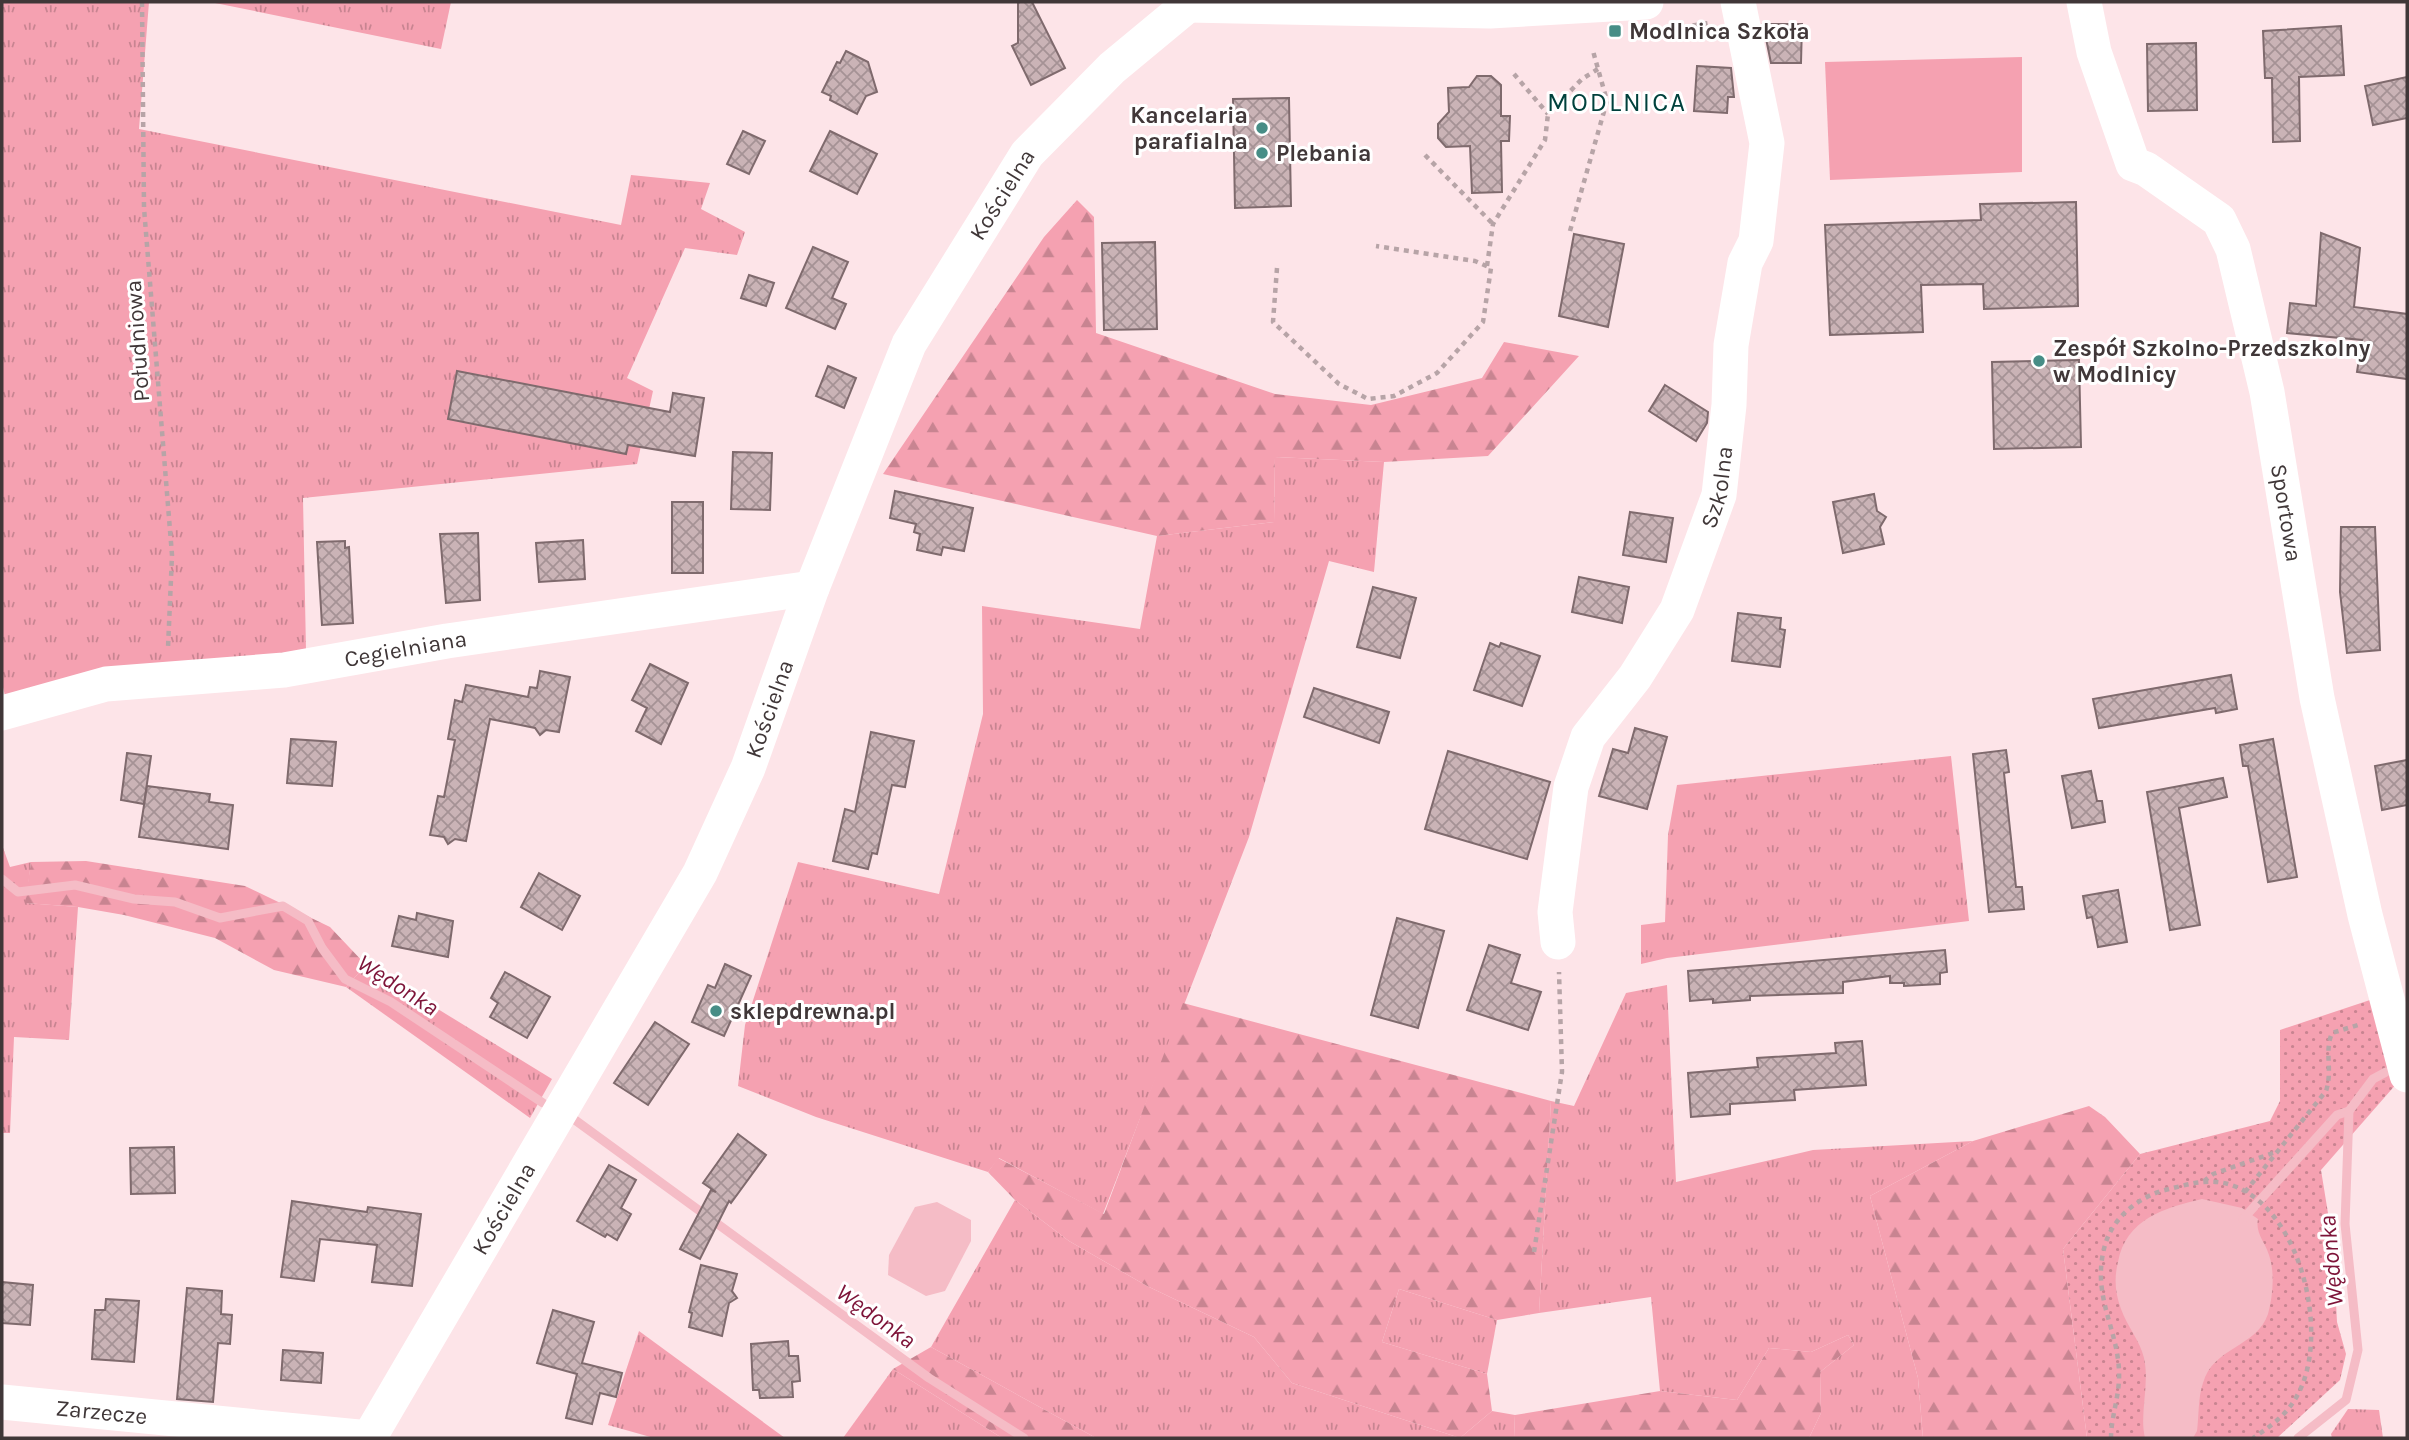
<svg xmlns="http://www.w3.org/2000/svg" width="2409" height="1440" viewBox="0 0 2409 1440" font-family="Karla,sans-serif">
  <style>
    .grass { fill: url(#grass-tufts) }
    .forest { fill: url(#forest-firs) }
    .park { fill: url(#park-dots) }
    .pitch { fill: #f5a1b1 }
    .water { fill: #f5bcc6 }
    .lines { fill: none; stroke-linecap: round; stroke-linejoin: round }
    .stream { stroke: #f5bcc6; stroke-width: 9 }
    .building { fill: url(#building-cross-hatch); stroke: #7f6a6d; stroke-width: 2 }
    .path { stroke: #b7a4a7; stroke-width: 4.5; stroke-dasharray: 5 5; stroke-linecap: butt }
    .minor { stroke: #fff; stroke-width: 35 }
    .poi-dot { fill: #478d86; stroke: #fff; stroke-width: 2.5 }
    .labels { text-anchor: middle; stroke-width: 6; stroke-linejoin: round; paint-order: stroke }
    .poi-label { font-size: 23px; font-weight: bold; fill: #403738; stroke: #fff; text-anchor: start }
    .street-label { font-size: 23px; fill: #403738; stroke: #fff }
    .water-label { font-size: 24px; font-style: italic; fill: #7d1338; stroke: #fff }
    .quarter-label { font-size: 26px; letter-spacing: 2px; fill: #00413c; stroke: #fff }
  </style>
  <defs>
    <pattern id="grass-tufts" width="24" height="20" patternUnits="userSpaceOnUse" patternTransform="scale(1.75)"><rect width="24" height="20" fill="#f5a1b1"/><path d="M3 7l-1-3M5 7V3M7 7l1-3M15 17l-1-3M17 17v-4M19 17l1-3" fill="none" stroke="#c88491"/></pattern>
    <pattern id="forest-firs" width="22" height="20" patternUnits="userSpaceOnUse" patternTransform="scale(1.75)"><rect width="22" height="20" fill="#f5a1b1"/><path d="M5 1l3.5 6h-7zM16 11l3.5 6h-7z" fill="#c88491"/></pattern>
    <pattern id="park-dots" width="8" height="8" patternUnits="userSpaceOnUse" patternTransform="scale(1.75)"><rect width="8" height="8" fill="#f5a1b1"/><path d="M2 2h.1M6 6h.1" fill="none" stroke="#c88491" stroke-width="1.8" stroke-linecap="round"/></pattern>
    <pattern id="building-cross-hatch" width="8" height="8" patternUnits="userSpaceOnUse" patternTransform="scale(1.75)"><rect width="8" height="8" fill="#cab3b6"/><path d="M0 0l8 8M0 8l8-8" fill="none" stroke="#a59295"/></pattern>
  </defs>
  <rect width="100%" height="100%" fill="#fde4e8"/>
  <g class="grass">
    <path d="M2,2H149L139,129L621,225L631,175L710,183L701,209L745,232L737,255L685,248L627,378L653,391L637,464L303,498L306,650L6,700L2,683Z"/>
    <path d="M210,2H451L441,49Z"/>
    <path d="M1275,457L1384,462L1374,572L1329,561L1249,837L1103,1214L999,1158L988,1172L816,1117L738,1086L745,1025L798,862L939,894L983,714L982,606L1140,629L1157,536L1274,522Z"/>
    <path d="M1951,756L1969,921L1667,958L1641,964V925L1665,922L1668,835L1677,785Z"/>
    <path d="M2,845L10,867L31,862L26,903L78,907L69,1040L14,1037L10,1133H2Z"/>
    <path d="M366,965L552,1079L530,1118L346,987Z"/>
    <path d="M1667,985L1676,1182L1813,1150L1973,1141L1870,1196L1918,1378L1923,1438H1809L1821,1413L1820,1372L1854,1345L1848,1335L1811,1352L1769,1348L1737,1400L1660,1391L1651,1297L1539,1313L1551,1101L1574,1106L1626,993Z"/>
    <path d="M1015,1200L1069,1241L1147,1286L1254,1337L1292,1383L1460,1438L1492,1411L1515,1415L1514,1438H1096L931,1347Z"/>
    <path d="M1399,1289L1497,1320L1487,1374L1382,1342Z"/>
    <path d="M639,1331L785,1438H654L608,1425Z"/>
    <path d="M893,1369L1002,1438H843Z"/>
    <path d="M2348,1409L2379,1410L2383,1438H2332L2331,1434Z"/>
  </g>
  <g class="forest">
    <path d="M1077,200L1094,217L1096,333L1275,394L1371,405L1482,378L1504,342L1579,356L1488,456L1384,462L1275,457L1274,522L1157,536L883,474L1044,237Z"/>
    <path d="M86,861L245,886L330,927L366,965L346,987L274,970L215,938L124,915L78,907L25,903L31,862Z"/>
    <path d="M1183,1003L1551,1101L1539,1313L1497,1320L1399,1289L1382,1342L1487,1374L1492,1411L1460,1438L1292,1383L1254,1337L1147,1286L1069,1241L1015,1200L988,1172L998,1158L1104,1214Z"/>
    <path d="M2089,1106L2105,1117L2140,1154L2063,1249L2087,1438H1923L1918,1378L1870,1196L1973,1141Z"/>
    <path d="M1848,1335L1854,1345L1820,1372L1821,1413L1809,1438H1514L1515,1415L1660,1391L1737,1400L1769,1348L1811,1352Z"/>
    <path d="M931,1347L1096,1438H1002L893,1369Z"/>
  </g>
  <path class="park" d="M2379,997L2398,1082L2321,1170L2333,1244L2337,1322L2346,1354L2340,1380L2277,1438H2087L2063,1249L2140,1154L2270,1121L2280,1101V1030Z"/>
  <path class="pitch" d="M2022,57V172L1830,180L1825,62Z"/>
  <g class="water">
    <path d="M2202,1199L2242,1208L2258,1219C2255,1233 2265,1242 2269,1255C2275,1272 2273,1296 2268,1314C2257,1347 2213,1347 2203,1383C2198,1397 2199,1416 2197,1431L2193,1438H2145C2139,1414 2150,1385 2144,1358C2140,1341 2127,1326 2121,1309C2115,1293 2114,1278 2118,1262C2126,1219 2164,1208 2202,1199Z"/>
    <path d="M937,1202L971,1220V1241L945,1291L926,1296L888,1275L889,1255L915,1207Z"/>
  </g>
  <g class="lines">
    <g class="stream">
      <path d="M2,879L18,892L75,885L134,899L175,902L220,918L283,906L308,921L322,948L345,979L391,1002L543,1103"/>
      <path d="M575,1120L929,1378L1024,1438"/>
      <path d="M2243,1219L2337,1115L2349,1111"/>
      <path d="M2298,1438L2346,1400L2358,1350L2345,1224L2349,1111L2373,1079L2386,1072"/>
    </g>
  </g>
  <g class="building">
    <path d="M1018,2H1032L1065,68L1031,85L1012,46L1018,43Z"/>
    <path d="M1763,24H1802L1801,63H1771Z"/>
    <path d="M2341,26L2344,75L2299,77L2300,141L2273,142L2272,78H2265L2263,31Z"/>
    <path d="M2196,43L2197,110L2148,111L2147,44Z"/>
    <path d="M846,51L868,62L877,92L866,96L857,114L830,100L831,96L822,92L837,62L840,63Z"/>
    <path d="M1697,66L1731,68L1734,97H1728L1727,113L1694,111Z"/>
    <path d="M1477,76H1491L1501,85V116H1510L1509,141H1501L1502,192L1472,193L1470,146L1446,147L1438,138V124L1449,112L1448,88L1469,87Z"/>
    <path d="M2407,77V118L2373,125L2365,86Z"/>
    <path d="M1289,98L1291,206L1235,208L1233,99Z"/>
    <path d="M743,131L765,141L749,174L727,164Z"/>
    <path d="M830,131L877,154L857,194L810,171Z"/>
    <path d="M2076,202L2078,306L1984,309L1983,284L1921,285L1923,332L1830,335L1825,225L1981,220L1980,204Z"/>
    <path d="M2321,233L2360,248L2354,307L2407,314V379L2357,372L2362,340L2287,333L2290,303L2316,306Z"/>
    <path d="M1574,234L1624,244L1608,327L1559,316Z"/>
    <path d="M1155,242L1157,329L1104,330L1102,243Z"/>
    <path d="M813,247L848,262L832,298L846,304L835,329L786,308Z"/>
    <path d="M749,275L774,283L766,306L741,298Z"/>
    <path d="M2079,360L2081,447L1994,449L1992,362Z"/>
    <path d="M828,366L856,378L844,408L816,396Z"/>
    <path d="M457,371L670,412L673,393L704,398L695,456L628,445L626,454L448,419Z"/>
    <path d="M1665,385L1708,412L1707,423L1696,441L1649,411Z"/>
    <path d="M733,452L772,453L770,510L731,509Z"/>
    <path d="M895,491L973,508L964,551L943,547L941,555L917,550L920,534L914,532L916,524L890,518Z"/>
    <path d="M1874,494L1877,511L1886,517L1880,527L1884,544L1843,553L1833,502Z"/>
    <rect x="672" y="502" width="31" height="71"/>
    <path d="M1630,512L1673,518L1666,562L1623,555Z"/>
    <path d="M2341,527H2375L2380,650L2347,653L2340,592Z"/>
    <path d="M478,533L480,600L446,603L440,534Z"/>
    <path d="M583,540L585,579L539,582L536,543Z"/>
    <path d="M345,541V548L349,547L353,623L322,625L317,542Z"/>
    <path d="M1579,577L1629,587L1622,623L1572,612Z"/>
    <path d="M1373,587L1416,598L1400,658L1357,647Z"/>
    <path d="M1738,613L1781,618L1780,629L1785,630L1780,667L1732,661Z"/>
    <path d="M1490,643L1499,647L1501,643L1540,656L1522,706L1474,690Z"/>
    <path d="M650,664L688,683L661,744L636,731L647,708L632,700Z"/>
    <path d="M540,671L570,677L559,732L546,730L540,735L535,728L490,719L466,841L455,839L448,844L444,837L430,835L438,796L444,797L455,740L448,739L455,700L462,702L466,685L528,697L530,687L537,688Z"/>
    <path d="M2231,675L2237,709L2216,713L2215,708L2099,728L2093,699Z"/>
    <path d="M1314,688L1389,712L1379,743L1304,717Z"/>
    <path d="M1635,728L1667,737L1647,809L1599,796L1613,749L1628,753Z"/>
    <path d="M871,732L914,741L905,787L892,785L877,854L872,853L868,869L833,861L845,809L855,812Z"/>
    <path d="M291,739L336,742L332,786L287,783Z"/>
    <path d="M2273,739L2297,877L2268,882L2248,766H2243L2240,745Z"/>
    <path d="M2006,750L2009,772L2004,773L2012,848L2016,887H2022L2024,909L1989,912L1973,754Z"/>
    <path d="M1448,751L1550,782L1527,859L1425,829Z"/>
    <path d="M127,753L151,756L144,804L121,800Z"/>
    <path d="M2407,760V805L2382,810L2375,766Z"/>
    <path d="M2091,771L2097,801H2102L2105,822L2072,828L2062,776Z"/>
    <path d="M2223,778L2227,797L2179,808L2200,925L2170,930L2147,792Z"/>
    <path d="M147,786L210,794L209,802L233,805L228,849L139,837Z"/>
    <path d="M539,873L580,896L562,930L521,907Z"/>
    <path d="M2118,890L2127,942L2098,947L2092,917L2087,918L2083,896Z"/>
    <path d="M417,913L453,921L448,957L392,946L399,916L416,920Z"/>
    <path d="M1397,918L1444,931L1418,1028L1371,1015Z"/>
    <path d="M1489,945L1520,955L1511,983L1541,992L1528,1030L1467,1010Z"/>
    <path d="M1945,950L1947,972L1940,973V984L1904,986V983H1890V976L1843,982V993L1750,996V1000L1713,1003V999L1690,1001L1688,971Z"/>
    <path d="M725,964L751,976L724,1036L692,1022L708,985L715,988Z"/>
    <path d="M505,972L550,997L527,1038L490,1017L498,1003L491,998Z"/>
    <path d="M655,1022L689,1044L648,1105L614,1083Z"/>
    <path d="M1862,1041L1866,1085L1794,1090L1795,1100L1730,1104V1114L1691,1117L1688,1073L1758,1067L1757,1058L1836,1053L1835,1043Z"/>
    <path d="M738,1134L766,1155L731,1203L729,1201L700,1259L680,1249L711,1190L716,1192L703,1183Z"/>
    <path d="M174,1147L175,1193L131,1194L130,1148Z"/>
    <path d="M609,1165L636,1180L621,1208L631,1214L617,1240L607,1234L605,1237L577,1221Z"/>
    <path d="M292,1201L367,1212L368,1207L421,1214L412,1286L372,1282L377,1245L320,1239L314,1281L281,1277Z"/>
    <path d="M701,1265L737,1274L732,1291L737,1298L729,1303L722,1336L689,1327L692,1313L689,1312Z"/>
    <path d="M2,1282L33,1285L30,1325L2,1323Z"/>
    <path d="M187,1288L222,1291L221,1314L232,1315L230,1344L218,1343L213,1402L177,1399Z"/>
    <path d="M106,1299L139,1301L134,1362L92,1359L95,1310H105Z"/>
    <path d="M553,1310L594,1322L582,1363L622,1373L616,1397L600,1393L592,1424L566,1418L577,1374L537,1363Z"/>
    <path d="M788,1341L789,1356H798L800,1381L792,1382L793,1397L760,1398L759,1390H753L751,1344Z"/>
    <path d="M283,1350L323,1353L321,1383L281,1380Z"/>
  </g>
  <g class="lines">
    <g class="path">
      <path d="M142,2L144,208L172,555L168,648"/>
      <path d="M1663,30L1709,23"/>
      <path d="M1514,74L1548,114"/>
      <path d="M1425,155L1493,224"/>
      <path d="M1570,231L1607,101L1593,51"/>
      <path d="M1487,266L1493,224L1545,140L1548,114L1582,79L1598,69"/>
      <path d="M1277,268L1273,322L1339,384L1368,399L1394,396L1437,373L1483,322L1491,268L1475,261L1376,246"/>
      <path d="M2204,1181L2213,1174L2273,1153"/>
      <path d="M2245,1192L2326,1091C2333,1070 2324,1052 2332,1033L2361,1024"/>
      <path d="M1534,1252L1562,1072L1559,972"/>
      <path d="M2111,1438C2111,1419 2118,1400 2119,1380C2121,1331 2090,1298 2105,1245C2113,1217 2139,1197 2165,1190C2186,1185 2206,1178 2228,1184C2300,1204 2331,1333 2298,1394C2288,1414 2271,1426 2253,1438"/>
    </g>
    <g class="minor">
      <path id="s1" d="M2084,2L2094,52L2133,164L2146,169L2219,220L2233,249L2267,392L2317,698L2365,915L2407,1075"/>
      <path d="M1188,5L1490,11L1646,2"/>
      <path id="s2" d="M2,713L106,684L284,670L447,641L812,588"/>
      <path id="s3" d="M1558,942L1555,912L1571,787L1588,737L1635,677L1677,610L1719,495L1729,405L1731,345L1745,263L1756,241L1767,143L1738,2"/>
      <path id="s4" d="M2,1402L369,1438"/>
      <path id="s5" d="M369,1438L700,873L748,768L812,588L909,344L1027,154L1112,68L1188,5"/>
    </g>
  </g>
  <g class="poi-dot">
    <rect x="1608" y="24" width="14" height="14" rx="3.5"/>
    <circle cx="1262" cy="128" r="7"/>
    <circle cx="1262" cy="153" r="7"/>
    <circle cx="2039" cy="361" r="7"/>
    <circle cx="716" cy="1011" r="7"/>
  </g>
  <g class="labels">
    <g class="poi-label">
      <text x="1629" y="39">Modlnica Szkoła</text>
      <text x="1248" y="123" text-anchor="end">Kancelaria<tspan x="1248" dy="26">parafialna</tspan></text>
      <text x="1276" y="161">Plebania</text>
      <text x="2053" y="356">Zespół Szkolno-Przedszkolny<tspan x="2053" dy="26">w Modlnicy</tspan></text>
      <text x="730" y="1019">sklepdrewna.pl</text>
    </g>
    <g class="street-label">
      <text dy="8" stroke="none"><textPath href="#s5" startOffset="1400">Kościelna</textPath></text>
      <text transform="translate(137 341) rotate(-94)" y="8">Południowa</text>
      <text dy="8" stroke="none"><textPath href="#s3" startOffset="494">Szkolna</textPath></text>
      <text dy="8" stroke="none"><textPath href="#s1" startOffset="574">Sportowa</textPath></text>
      <text dy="8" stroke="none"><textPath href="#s2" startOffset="410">Cegielniana</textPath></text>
      <text dy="8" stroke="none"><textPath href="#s5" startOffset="833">Kościelna</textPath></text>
      <text dy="8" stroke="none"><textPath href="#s5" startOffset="266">Kościelna</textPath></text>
      <text dy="8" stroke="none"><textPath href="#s4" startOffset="100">Zarzecze</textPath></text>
    </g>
    <g class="water-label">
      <text transform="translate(398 985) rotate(33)" y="8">Wędonka</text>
      <text transform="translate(2331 1261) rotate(-95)" y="8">Wędonka</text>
      <text transform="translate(876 1316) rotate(36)" y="8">Wędonka</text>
    </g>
    <g class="quarter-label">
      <text x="1617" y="111">MODLNICA</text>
    </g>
  </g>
  <rect width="2409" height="1440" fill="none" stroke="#403738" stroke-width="7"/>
</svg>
